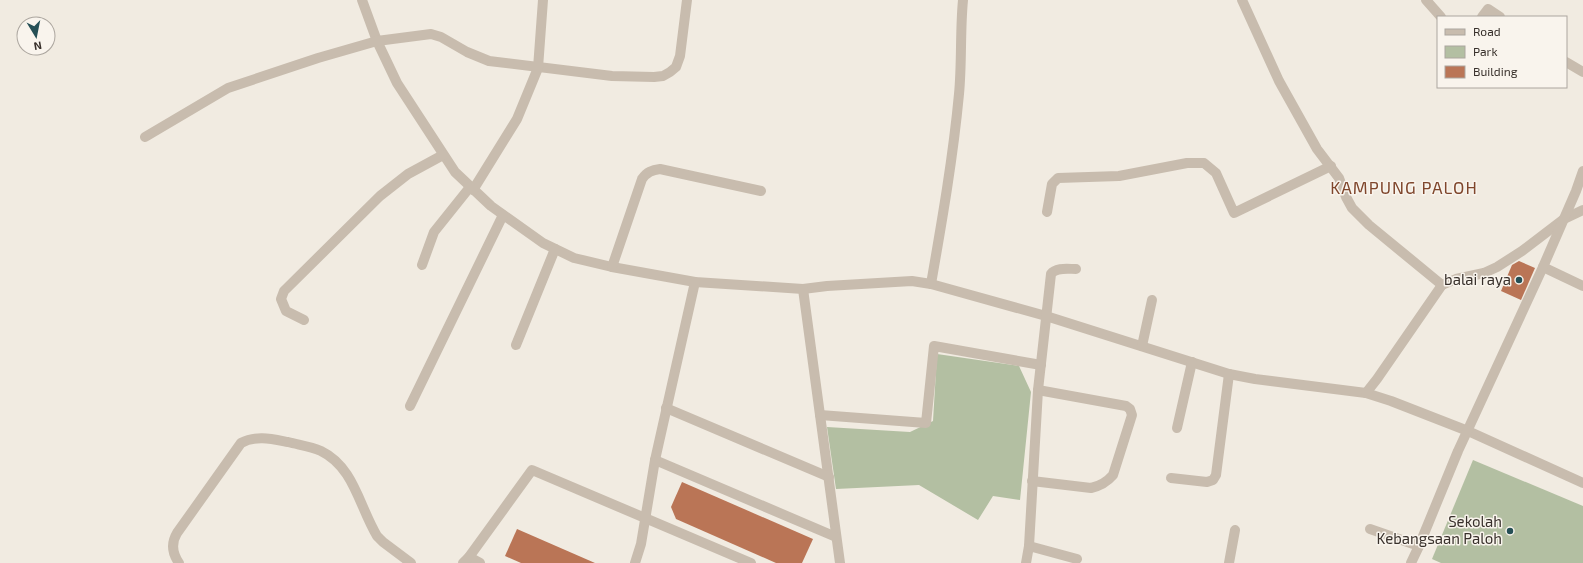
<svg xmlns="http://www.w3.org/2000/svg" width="1583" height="563" viewBox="0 0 1583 563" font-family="'Exo 2',sans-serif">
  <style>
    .green { fill: #b3bfa2 }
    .building { fill: #ba7556 }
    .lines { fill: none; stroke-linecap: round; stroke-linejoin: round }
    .minor { stroke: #c8bcae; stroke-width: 10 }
    .poi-dot { fill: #254f55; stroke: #f9f4ed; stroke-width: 1.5 }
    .labels { text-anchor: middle; stroke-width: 3; stroke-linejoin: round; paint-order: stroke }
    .poi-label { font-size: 15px; fill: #38302b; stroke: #f9f4ed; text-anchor: end }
    .quarter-label { font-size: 17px; letter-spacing: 1px; fill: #7f462c; stroke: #f9f4ed }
  </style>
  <rect width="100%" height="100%" fill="#f1ebe1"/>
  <g class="green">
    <path d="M937,354L1019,366L1031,392L1020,500L993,496L978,520L919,485L836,489L827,427L910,432L933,421Z"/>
    <path d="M1473,460L1583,506V563H1441L1432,559Z"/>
  </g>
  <g class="building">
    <path d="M1519,261L1535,268L1521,300L1501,291L1512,265Z"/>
    <path d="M682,482L813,539L802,563H776L676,519L671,507Z"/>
    <path d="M517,529L595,563H521L505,556Z"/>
  </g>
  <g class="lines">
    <g class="minor">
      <path d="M362,0L377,41L397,83L455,172L491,206L543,243L574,258L612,267L695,282L803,289L827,286L912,281L931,284L1046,316L1229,374L1255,379L1366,393L1391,401L1468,431L1583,483"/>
      <path d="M1242,0L1279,81L1317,149L1339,178L1346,197L1352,208L1369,225L1442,285"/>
      <path d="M1426,0L1441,17"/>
      <path d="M1482,17L1488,9L1500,17"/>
      <path d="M1566,62L1583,72"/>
      <path d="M145,137L228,88L318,58L377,41L431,34L441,37L467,52L489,61L612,76L654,77L663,76L670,72L676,67L680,56L687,0"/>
      <path d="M473,190L517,119L538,68L543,0"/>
      <path d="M1047,212L1052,184L1058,178L1119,176L1187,163H1204L1216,173L1234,213L1331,166"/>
      <path d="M422,265L434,232L470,187"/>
      <path d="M612,267L642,179C647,172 652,170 660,169L761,191"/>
      <path d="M1543,267L1583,286"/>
      <path d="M931,284C942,221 953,158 959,94C962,63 960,31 963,0"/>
      <path d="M803,289L840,563"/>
      <path d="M304,320L286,311L281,299L284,291L380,196L408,174L443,155"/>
      <path d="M516,345L555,249"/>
      <path d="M1142,346L1152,300"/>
      <path d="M1366,393L1377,379L1442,285L1456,279L1484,273L1497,267L1522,251L1564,219L1583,210"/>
      <path d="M410,406L503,215"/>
      <path d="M666,408L829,477"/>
      <path d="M820,415L926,423L934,346L1041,365"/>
      <path d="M1177,428L1192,362"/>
      <path d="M655,460L836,537"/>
      <path d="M1171,478L1207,482L1213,480L1216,475L1229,374"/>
      <path d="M1032,481L1091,488C1100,486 1107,482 1113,475L1132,415L1130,409L1126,406L1038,390"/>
      <path d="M1370,529L1419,546"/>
      <path d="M1029,546L1077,559"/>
      <path d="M469,557L480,563"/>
      <path d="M179,563C172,553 171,543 177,533L241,443C256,435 272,439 288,442C299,445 310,446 321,451C354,467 359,506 377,536L383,542L411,563"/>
      <path d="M463,563L469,557L532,470L751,563"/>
      <path d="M635,563L641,544L655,460L695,282"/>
      <path d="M1026,563L1029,546L1038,390L1051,274C1056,267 1068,269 1076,269"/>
      <path d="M1229,563L1235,530"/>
      <path d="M1411,563L1419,546L1458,451L1543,267L1576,191L1583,171"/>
    </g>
  </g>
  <g class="poi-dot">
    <circle cx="1519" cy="280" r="4"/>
    <circle cx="1510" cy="531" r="4"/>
  </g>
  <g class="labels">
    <g class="poi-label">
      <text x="1511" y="285">balai raya</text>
      <text x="1502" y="527">Sekolah<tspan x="1502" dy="17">Kebangsaan Paloh</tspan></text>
    </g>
    <g class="quarter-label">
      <text x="1404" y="194">KAMPUNG PALOH</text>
    </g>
  </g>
  <rect x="1437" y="16" width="130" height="72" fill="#f9f4ed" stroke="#aca69f"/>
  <rect x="1445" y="29" width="20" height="6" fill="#c8bcae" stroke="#aca69f"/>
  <text x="1473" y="36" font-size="12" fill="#38302b">Road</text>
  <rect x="1445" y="46" width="20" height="12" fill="#b3bfa2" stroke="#aca69f"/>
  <text x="1473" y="56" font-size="12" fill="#38302b">Park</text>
  <rect x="1445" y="66" width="20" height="12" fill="#ba7556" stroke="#aca69f"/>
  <text x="1473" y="76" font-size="12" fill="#38302b">Building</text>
  <g transform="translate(36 36) rotate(170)"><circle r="19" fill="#f9f4ed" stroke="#aca69f"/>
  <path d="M0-3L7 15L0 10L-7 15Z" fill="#254f55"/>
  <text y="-6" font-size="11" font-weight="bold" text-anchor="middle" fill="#38302b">N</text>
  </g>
</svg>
